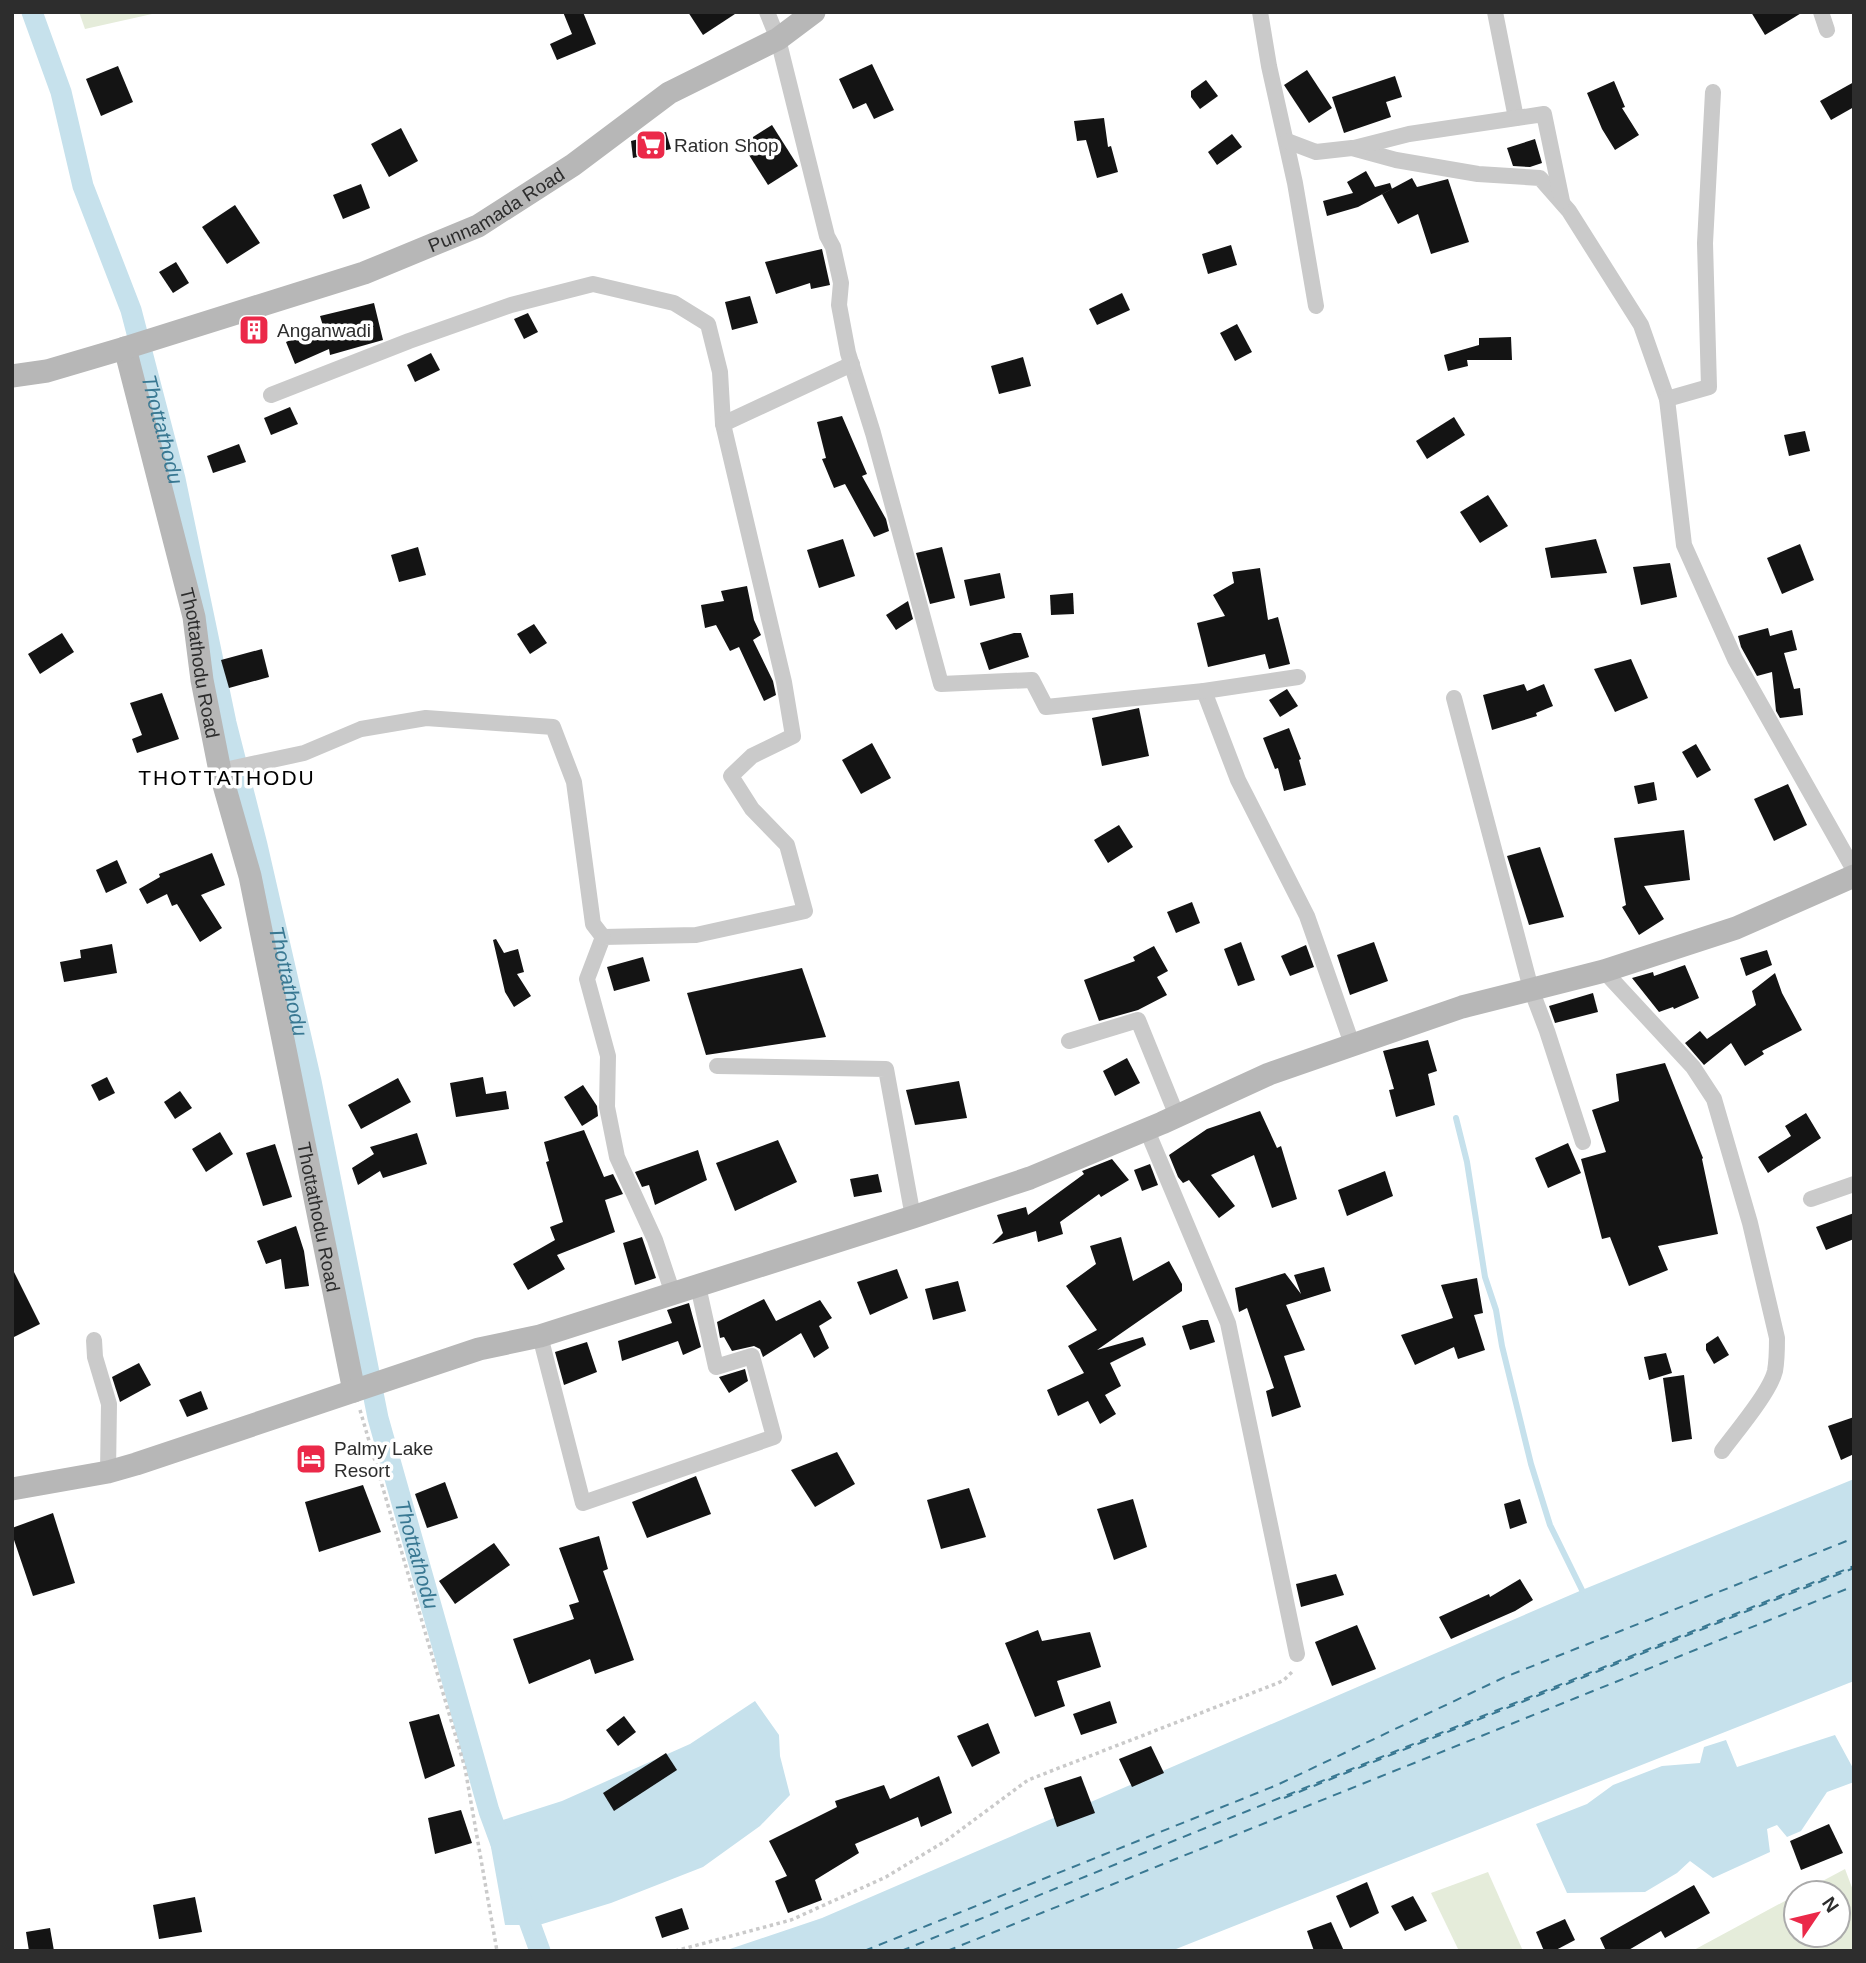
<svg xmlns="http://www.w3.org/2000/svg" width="1866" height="1963" viewBox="0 0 1866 1963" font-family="Arial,sans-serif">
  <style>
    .green { fill: #e5ecda }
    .water { fill: #c6e1ec }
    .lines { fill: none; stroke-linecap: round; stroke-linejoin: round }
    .stream { stroke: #c6e1ec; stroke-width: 6 }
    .canal { stroke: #c6e1ec; stroke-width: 21 }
    .ferry { stroke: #397892; stroke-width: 2; stroke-dasharray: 9 7; stroke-linecap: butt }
    .building { fill: #141414 }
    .path { stroke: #cacaca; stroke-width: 3.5; stroke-dasharray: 3.5 3.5; stroke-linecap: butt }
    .street { stroke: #cacaca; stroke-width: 16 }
    .secondary { stroke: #b7b7b7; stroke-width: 23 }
    .labels { text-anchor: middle; stroke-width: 7; stroke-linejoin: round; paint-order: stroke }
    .poi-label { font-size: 19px; fill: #2d2d2d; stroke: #fff; text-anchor: start }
    .street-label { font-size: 19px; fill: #2d2d2d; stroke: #fff }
    .water-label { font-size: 21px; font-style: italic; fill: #397892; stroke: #fff }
    .neighbourhood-label { font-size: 21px; letter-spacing: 2px; fill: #000; stroke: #fff }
  </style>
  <rect width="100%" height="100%" fill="#fff"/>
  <g class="green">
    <path d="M79,12H161L85,29Z"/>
    <path d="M1845,1869L1854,1893V1951H1692L1796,1895V1935H1838V1893H1800Z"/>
    <path d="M1488,1872L1523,1951H1459L1431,1893Z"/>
  </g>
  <g class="water">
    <path d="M1854,1479V1681L1171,1951H724L822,1918L1582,1590Z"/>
    <path d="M755,1701L779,1735L780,1756L790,1795L760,1826L703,1867L611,1903L539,1925H505L487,1825L562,1801L690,1744Z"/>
    <path d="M1835,1735L1854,1770V1782L1827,1792L1801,1831L1787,1837L1777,1825L1767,1829L1770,1852L1713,1878L1690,1861L1677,1873L1645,1892L1567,1893L1536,1824L1587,1804L1613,1785L1662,1766L1700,1763L1704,1747L1726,1740L1737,1767Z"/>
  </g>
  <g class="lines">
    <path class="stream" d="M1456,1118L1467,1162L1485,1277L1496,1310L1502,1346L1531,1464L1550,1525L1582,1590"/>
    <g class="canal">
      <path id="s1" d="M32,12L61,92L83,186L131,310L175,479L226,723L257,845L311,1081L378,1418L489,1811L503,1849"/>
      <path d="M521,1899L540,1951"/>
    </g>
    <g class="ferry">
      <path d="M1284,1798L1854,1568"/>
      <path d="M864,1951L1277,1785L1505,1677L1854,1538"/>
      <path d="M901,1951L1854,1566"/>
      <path d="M947,1951L1854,1586"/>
    </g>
  </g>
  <g class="building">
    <path d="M563,12H583L596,44L557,60L550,44L572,34Z"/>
    <path d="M688,12H738L703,35Z"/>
    <path d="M1751,12H1803L1765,35Z"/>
    <path d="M872,64L894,110L874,119L866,103L853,109L839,79Z"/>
    <path d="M118,66L133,102L101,116L86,79Z"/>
    <path d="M1307,70L1332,108L1309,123L1284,85Z"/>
    <path d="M1395,76L1402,97L1386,102L1391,117L1344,133L1332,97Z"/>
    <path d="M1206,80L1218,96L1200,109L1191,97V91Z"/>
    <path d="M1614,81L1625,107L1622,108L1639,135L1615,150L1602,129L1587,93Z"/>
    <path d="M1854,82V107L1831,120L1820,101Z"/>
    <path d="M1104,118L1108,147L1111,146L1118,172L1097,178L1086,140L1077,141L1074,121Z"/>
    <path d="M772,125L798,166L768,185L742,144Z"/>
    <path d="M401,128L418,161L389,177L371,144Z"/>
    <path d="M666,132L671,149L633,158L631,141Z"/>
    <path d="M1232,134L1242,147L1217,165L1208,152Z"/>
    <path d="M1535,139L1542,163L1530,167L1513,166L1507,148Z"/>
    <path d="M1366,171L1375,187L1390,183L1392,189L1358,207L1327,216L1323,201L1353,193L1347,182Z"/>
    <path d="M1412,178L1417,187L1448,179L1469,242L1431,254L1418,214L1398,224L1382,194Z"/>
    <path d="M361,184L370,208L343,219L333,195Z"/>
    <path d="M235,205L260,243L227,264L202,227Z"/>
    <path d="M1231,245L1237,265L1208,274L1202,254Z"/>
    <path d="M822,249L830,285L811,289L810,283L776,294L765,262Z"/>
    <path d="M176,262L189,283L173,293L159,272Z"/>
    <path d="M1122,293L1130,310L1097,325L1089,309Z"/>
    <path d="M750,296L758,323L732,330L725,302Z"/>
    <path d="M374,303L383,340L330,355L329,349L295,364L286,342L323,326L320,316Z"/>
    <path d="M528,313L538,332L524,339L514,319Z"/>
    <path d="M261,321L266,335L250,341L243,326Z"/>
    <path d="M1237,324L1252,352L1235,361L1220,333Z"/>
    <path d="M1511,337L1512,360H1467L1468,366L1448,371L1444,355L1479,345V338Z"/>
    <path d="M431,353L440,370L415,382L407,365Z"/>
    <path d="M1023,357L1031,386L999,394L991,366Z"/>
    <path d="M290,407L298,424L271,435L264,418Z"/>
    <path d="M842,416L867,474L862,476L886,519L889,531L874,537L845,484L834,488L822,459L826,458L817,422Z"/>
    <path d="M1454,417L1465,435L1427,459L1416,441Z"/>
    <path d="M1805,431L1810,451L1789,456L1784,435Z"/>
    <path d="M239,444L246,462L213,473L207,456Z"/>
    <path d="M1488,495L1508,526L1480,543L1460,512Z"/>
    <path d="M843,539L855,576L819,588L807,550Z"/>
    <path d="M1596,539L1607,573L1551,578L1545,548Z"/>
    <path d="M1800,544L1814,580L1782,594L1767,558Z"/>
    <path d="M418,547L426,575L399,582L391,555Z"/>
    <path d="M942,547L955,598L930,604L916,553Z"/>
    <path d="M1670,563L1677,597L1641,605L1633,567Z"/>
    <path d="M1260,568L1268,620L1278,617L1290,664L1269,669L1265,654L1208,667L1197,623L1225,616L1213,595L1234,583L1232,572Z"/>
    <path d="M1000,573L1005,598L970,606L964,580Z"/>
    <path d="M747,586L754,620L761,635L753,640L773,681L776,695L764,701L739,647L730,651L716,625L705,628L701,605L724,601L721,591Z"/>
    <path d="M1073,593L1074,614L1051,615L1050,595Z"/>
    <path d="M908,601L913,619L896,630L886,615Z"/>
    <path d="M534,624L547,643L530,654L517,634Z"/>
    <path d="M1768,628L1770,636L1792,630L1797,650L1784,653L1794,689L1800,688L1803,715L1780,718L1776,711L1772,672L1757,676L1741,647L1738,636Z"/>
    <path d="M62,633L74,652L40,674L28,654Z"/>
    <path d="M1014,633H1021L1029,657L989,670L980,643Z"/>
    <path d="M262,649L269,677L229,688L221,660Z"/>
    <path d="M1631,659L1648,698L1615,712L1594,669Z"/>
    <path d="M1524,684L1527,691L1544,684L1553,706L1536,713L1537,716L1492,730L1483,695Z"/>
    <path d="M1287,689L1298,706L1280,717L1269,700Z"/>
    <path d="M162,693L179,739L137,753L132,739L142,735L130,703Z"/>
    <path d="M1139,708L1149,756L1102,766L1092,718Z"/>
    <path d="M1289,728L1301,759L1299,760L1306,785L1284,791L1278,768L1275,769L1263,738Z"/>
    <path d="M872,743L891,778L861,794L842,760Z"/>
    <path d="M1696,744L1711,770L1697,778L1682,752Z"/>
    <path d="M1654,782L1657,800L1638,804L1634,786Z"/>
    <path d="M1788,784L1807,825L1774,841L1754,799Z"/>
    <path d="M1119,825L1133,847L1108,863L1094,840Z"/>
    <path d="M1684,830L1690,880L1644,886L1664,919L1639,935L1622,907L1626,905L1614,838Z"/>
    <path d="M1540,847L1564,917L1529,925L1507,856Z"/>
    <path d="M212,853L225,885L201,895L222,928L200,942L177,904L172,906L167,894L147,904L139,889L160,877L159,874Z"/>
    <path d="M117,860L127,883L106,893L96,870Z"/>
    <path d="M1192,902L1200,923L1176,933L1167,912Z"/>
    <path d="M496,939L504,953L518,949L524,972L517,974L531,996L514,1007L505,992L493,940Z"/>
    <path d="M1241,942L1255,980L1238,986L1224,949Z"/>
    <path d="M1374,942L1388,981L1350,995L1337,955Z"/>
    <path d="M112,944L117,973L64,982L60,962L81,958L80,950Z"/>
    <path d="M1306,945L1314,967L1290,976L1281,956Z"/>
    <path d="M1154,946L1168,971L1157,977L1167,995L1138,1010L1099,1021L1084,980L1135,961L1133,957Z"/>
    <path d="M1767,950L1772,965L1746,976L1740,958Z"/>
    <path d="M643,957L650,981L614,991L607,967Z"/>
    <path d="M1685,965L1699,998L1674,1009L1673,1007L1659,1012L1632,978L1653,972L1654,976Z"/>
    <path d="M802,968L826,1037L706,1055L687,993Z"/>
    <path d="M1775,973L1782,993L1802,1030L1762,1051L1764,1054L1745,1066L1731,1043L1704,1065L1685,1043L1700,1031L1707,1039L1756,1005L1752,991Z"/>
    <path d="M1593,993L1598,1012L1555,1023L1549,1006Z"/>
    <path d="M1428,1040L1437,1071L1428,1074L1435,1105L1396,1117L1389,1090L1394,1089L1383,1051Z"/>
    <path d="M1127,1058L1140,1083L1115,1096L1103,1071Z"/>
    <path d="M1665,1063L1703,1158L1702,1159L1718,1234L1658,1246L1668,1270L1629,1286L1610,1237L1602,1239L1581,1159L1606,1152L1592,1110L1619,1101L1616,1074Z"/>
    <path d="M107,1077L115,1093L99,1101L91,1085Z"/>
    <path d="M483,1077L486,1094L506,1091L509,1109L456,1117L450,1083Z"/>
    <path d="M398,1078L411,1102L361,1129L348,1105Z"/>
    <path d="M959,1081L967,1118L915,1125L906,1090Z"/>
    <path d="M583,1085L597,1106L598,1116L582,1126L564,1097Z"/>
    <path d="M180,1091L192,1108L175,1119L164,1102Z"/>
    <path d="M1260,1111L1277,1148L1281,1146L1297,1199L1272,1208L1254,1155L1211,1175L1235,1206L1219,1218L1189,1180L1183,1183L1178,1177L1169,1155L1207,1129Z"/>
    <path d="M1806,1113L1821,1138L1768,1173L1758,1157L1791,1136L1785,1126Z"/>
    <path d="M584,1130L604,1177L613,1174L623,1194L605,1200L615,1232L557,1255L565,1269L528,1290L513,1264L555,1240L550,1227L563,1222L546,1162L549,1161L544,1142Z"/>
    <path d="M220,1132L233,1154L206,1172L192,1149Z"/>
    <path d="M417,1133L427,1164L383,1178L380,1171L358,1185L352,1168L374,1154L370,1147Z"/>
    <path d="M778,1140L797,1182L735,1211L716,1163Z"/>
    <path d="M1568,1143L1581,1173L1548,1188L1535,1158Z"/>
    <path d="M275,1144L292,1197L263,1206L246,1153Z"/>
    <path d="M698,1150L707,1180L655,1205L649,1185L642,1187L635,1172Z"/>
    <path d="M1112,1159L1129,1180L1101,1197L1099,1194L1060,1222L1063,1234L1038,1242L1036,1231L992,1244L1003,1233L997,1215L1026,1207L1028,1215L1084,1174L1082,1171Z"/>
    <path d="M1150,1164L1158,1185L1142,1191L1134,1170Z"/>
    <path d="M1385,1171L1393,1196L1347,1216L1338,1190Z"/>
    <path d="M878,1174L882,1192L854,1197L850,1179Z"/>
    <path d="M1854,1213V1239L1826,1250L1816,1227Z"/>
    <path d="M296,1226L304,1251L309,1286L285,1289L281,1259L266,1264L257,1241Z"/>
    <path d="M642,1237L656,1278L635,1285L623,1243Z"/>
    <path d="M1121,1237L1133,1281L1169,1261L1182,1284V1291L1097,1350L1143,1337L1146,1345L1110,1363L1121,1386L1105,1395L1116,1414L1100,1424L1088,1401L1058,1416L1047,1390L1084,1373L1068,1346L1097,1330L1066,1286L1096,1264L1090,1246Z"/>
    <path d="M1324,1267L1331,1291L1286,1305L1305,1350L1284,1356L1301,1407L1272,1417L1266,1391L1274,1388L1247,1308L1239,1312L1235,1288L1285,1273L1301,1294L1294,1275Z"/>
    <path d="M12,1268L40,1324L12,1338Z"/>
    <path d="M897,1269L908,1298L870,1315L857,1282Z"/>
    <path d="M1477,1278L1483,1313L1474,1315L1485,1350L1458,1359L1454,1347L1415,1365L1401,1335L1453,1318L1441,1285Z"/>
    <path d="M958,1281L966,1311L933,1320L925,1289Z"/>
    <path d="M764,1299L776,1321L820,1300L832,1318L819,1326L829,1348L814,1358L801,1333L763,1357L760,1349L754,1346L732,1351L724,1337L720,1338L717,1322Z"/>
    <path d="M689,1303L701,1347L683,1355L678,1341L622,1361L618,1341L672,1323L667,1310Z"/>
    <path d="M1201,1320H1208L1215,1342L1190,1350L1182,1326Z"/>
    <path d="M1718,1336L1729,1355L1714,1364L1706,1350V1344Z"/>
    <path d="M587,1342L597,1372L564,1385L555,1352Z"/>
    <path d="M1666,1353L1672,1373L1649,1380L1644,1357Z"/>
    <path d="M139,1363L151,1385L120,1402L112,1377Z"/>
    <path d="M745,1369L748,1381L729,1393L719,1377Z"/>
    <path d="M1684,1375L1692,1439L1672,1442L1663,1378Z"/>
    <path d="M201,1391L208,1409L187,1417L179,1400Z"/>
    <path d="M1854,1417V1454L1841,1460L1828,1426Z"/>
    <path d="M837,1452L855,1484L815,1507L791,1470Z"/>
    <path d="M696,1476L711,1514L647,1538L632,1502Z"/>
    <path d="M445,1482L458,1518L427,1528L415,1494Z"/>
    <path d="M363,1485L381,1532L319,1552L305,1502Z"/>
    <path d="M969,1488L986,1537L941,1549L927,1500Z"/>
    <path d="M1133,1499L1147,1547L1114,1560L1097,1509Z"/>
    <path d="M1520,1499L1527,1523L1510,1529L1504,1504Z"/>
    <path d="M53,1513L75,1583L33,1596L12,1534V1528Z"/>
    <path d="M599,1536L608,1569L603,1571L634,1660L595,1674L590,1659L529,1684L513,1639L574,1619L569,1605L579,1602L559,1548Z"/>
    <path d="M494,1543L510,1565L455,1604L439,1581Z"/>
    <path d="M1336,1574L1344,1595L1301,1607L1296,1584Z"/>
    <path d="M1520,1579L1533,1600L1515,1611L1451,1639L1439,1617L1489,1594L1490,1597Z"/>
    <path d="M1357,1625L1376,1669L1332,1686L1315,1642Z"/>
    <path d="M1038,1630L1042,1641L1090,1632L1101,1667L1057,1681L1065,1706L1035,1717L1005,1643Z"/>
    <path d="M1110,1701L1117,1723L1081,1735L1073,1714Z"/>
    <path d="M439,1714L455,1766L425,1779L409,1722Z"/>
    <path d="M624,1716L636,1732L618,1746L606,1730Z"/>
    <path d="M988,1723L1000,1753L972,1767L957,1736Z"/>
    <path d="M1151,1746L1164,1773L1132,1787L1119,1759Z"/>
    <path d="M666,1753L677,1770L614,1811L603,1793Z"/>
    <path d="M939,1776L952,1813L921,1827L918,1817L855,1844L859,1853L815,1880L822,1900L788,1913L775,1881L787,1876L769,1841L837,1807L835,1801L884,1785L890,1799Z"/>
    <path d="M1081,1776L1095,1813L1057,1827L1044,1788Z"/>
    <path d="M461,1810L472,1843L435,1854L428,1818Z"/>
    <path d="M1829,1824L1843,1853L1801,1870L1790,1841Z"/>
    <path d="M1367,1882L1379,1913L1350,1928L1336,1896Z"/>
    <path d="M1694,1885L1710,1913L1665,1938L1661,1931L1627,1951H1606L1600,1938Z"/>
    <path d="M1413,1896L1427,1921L1405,1931L1391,1906Z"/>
    <path d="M195,1897L202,1932L159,1939L153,1905Z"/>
    <path d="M682,1908L689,1929L662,1938L655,1917Z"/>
    <path d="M1565,1919L1575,1940L1554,1951H1544L1536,1932Z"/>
    <path d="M1331,1922L1344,1951H1314L1307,1931Z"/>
    <path d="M50,1928L54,1951H29L26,1932Z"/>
  </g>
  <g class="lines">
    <g class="path">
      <path d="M360,1410L465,1768L497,1951"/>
      <path d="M675,1951L791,1920L886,1877L947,1840L1028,1780L1278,1683L1284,1680L1293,1671"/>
    </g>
    <g class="street">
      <path d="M767,12L778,39L827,236L833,247L841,283L839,305L848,353L873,433L941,684L1032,680L1046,707L1204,691L1238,780L1307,916L1352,1044"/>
      <path d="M1260,12L1269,66L1295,183L1316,306"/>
      <path d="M1495,12L1516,118"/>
      <path d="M1821,12L1827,30"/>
      <path d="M1287,141L1316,152L1352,148L1396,160L1478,174L1540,178L1569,211L1641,325L1667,399L1684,545L1735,659L1854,870"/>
      <path d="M1354,148L1409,134L1544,114L1562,201"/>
      <path d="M271,395L409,341L511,305L593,284L674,303L708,324L720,372L723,424L784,682L793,736L752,756L731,776L752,809L787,845L805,911L696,935L603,937L587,979L608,1056L607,1107L617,1157L655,1240L673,1294"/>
      <path d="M1667,399L1709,387L1705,243L1713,92"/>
      <path d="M723,424L852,364"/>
      <path d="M1204,691L1298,677"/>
      <path d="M1454,698L1531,989L1547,1031L1583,1142"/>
      <path d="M220,771L304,753L361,729L426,718L553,727L574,782L593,924L603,937"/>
      <path d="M1604,971L1693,1067L1714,1099L1750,1223L1777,1338C1777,1349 1777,1360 1775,1371C1770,1392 1736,1432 1722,1451"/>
      <path d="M1069,1041L1138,1020L1177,1116"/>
      <path d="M717,1066L886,1069L913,1217"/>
      <path d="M1146,1128L1228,1323L1297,1654"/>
      <path d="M1811,1199L1854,1184"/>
      <path d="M540,1336L583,1503L774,1437L752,1356L716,1367L698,1286"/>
      <path d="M94,1340L95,1357L109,1404L108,1472"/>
    </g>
    <g class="secondary">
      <path id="s2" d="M125,348L194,617L202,680L220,771L250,876L354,1391"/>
      <path id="s3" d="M12,376L47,371L125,348L364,273L478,226L573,165L669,93L778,39L814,12"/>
      <path d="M12,1489L108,1472L136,1464L479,1349L540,1336L913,1217L1030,1178L1162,1123L1269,1074L1462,1007L1604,971L1736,928L1854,876"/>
    </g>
  </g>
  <defs>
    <g id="supermarket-square" transform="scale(1.575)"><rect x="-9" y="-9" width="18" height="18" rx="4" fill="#eb2949" stroke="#fff"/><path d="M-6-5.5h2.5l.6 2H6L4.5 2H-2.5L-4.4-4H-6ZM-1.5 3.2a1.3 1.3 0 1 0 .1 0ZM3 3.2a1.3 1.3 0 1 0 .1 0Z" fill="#fff"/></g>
    <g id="building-square" transform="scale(1.575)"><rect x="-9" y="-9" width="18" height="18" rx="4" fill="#eb2949" stroke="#fff"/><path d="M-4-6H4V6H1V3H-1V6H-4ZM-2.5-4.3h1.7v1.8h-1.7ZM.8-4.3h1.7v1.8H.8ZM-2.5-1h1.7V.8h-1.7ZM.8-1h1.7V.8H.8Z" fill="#fff"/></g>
    <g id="hotel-square" transform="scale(1.575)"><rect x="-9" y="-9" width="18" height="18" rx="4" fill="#eb2949" stroke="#fff"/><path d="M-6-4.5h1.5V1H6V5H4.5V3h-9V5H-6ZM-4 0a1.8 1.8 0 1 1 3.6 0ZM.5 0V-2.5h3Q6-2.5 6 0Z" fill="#fff"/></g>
  </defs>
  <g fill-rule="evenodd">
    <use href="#supermarket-square" x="651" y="145"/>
    <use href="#building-square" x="254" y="330"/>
    <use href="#hotel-square" x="311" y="1459"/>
  </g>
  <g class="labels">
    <g class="poi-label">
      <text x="674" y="152">Ration Shop</text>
      <text x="277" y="337">Anganwadi</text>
      <text x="334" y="1455">Palmy Lake<tspan x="334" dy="22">Resort</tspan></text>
    </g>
    <g class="street-label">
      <text dy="7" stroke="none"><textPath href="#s3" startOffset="514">Punnamada Road</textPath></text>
      <text dy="7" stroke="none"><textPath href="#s2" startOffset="324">Thottathodu Road</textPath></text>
      <text dy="7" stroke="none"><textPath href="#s2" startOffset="891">Thottathodu Road</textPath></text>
    </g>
    <g class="water-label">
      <text dy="7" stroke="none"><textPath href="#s1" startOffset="438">Thottathodu</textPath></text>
      <text dy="7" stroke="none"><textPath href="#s1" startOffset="1004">Thottathodu</textPath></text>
      <text dy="7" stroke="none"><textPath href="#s1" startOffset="1592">Thottathodu</textPath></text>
    </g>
    <g class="neighbourhood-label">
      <text x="227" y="785">THOTTATHODU</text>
    </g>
  </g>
  <rect width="1866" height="1963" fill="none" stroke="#2d2d2d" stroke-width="28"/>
  <g transform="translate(1817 1914) rotate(55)"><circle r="33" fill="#ffffff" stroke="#ababab" stroke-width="2"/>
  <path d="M0-5L12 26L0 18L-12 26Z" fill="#eb2949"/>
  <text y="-10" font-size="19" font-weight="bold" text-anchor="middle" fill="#2d2d2d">N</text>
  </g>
</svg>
